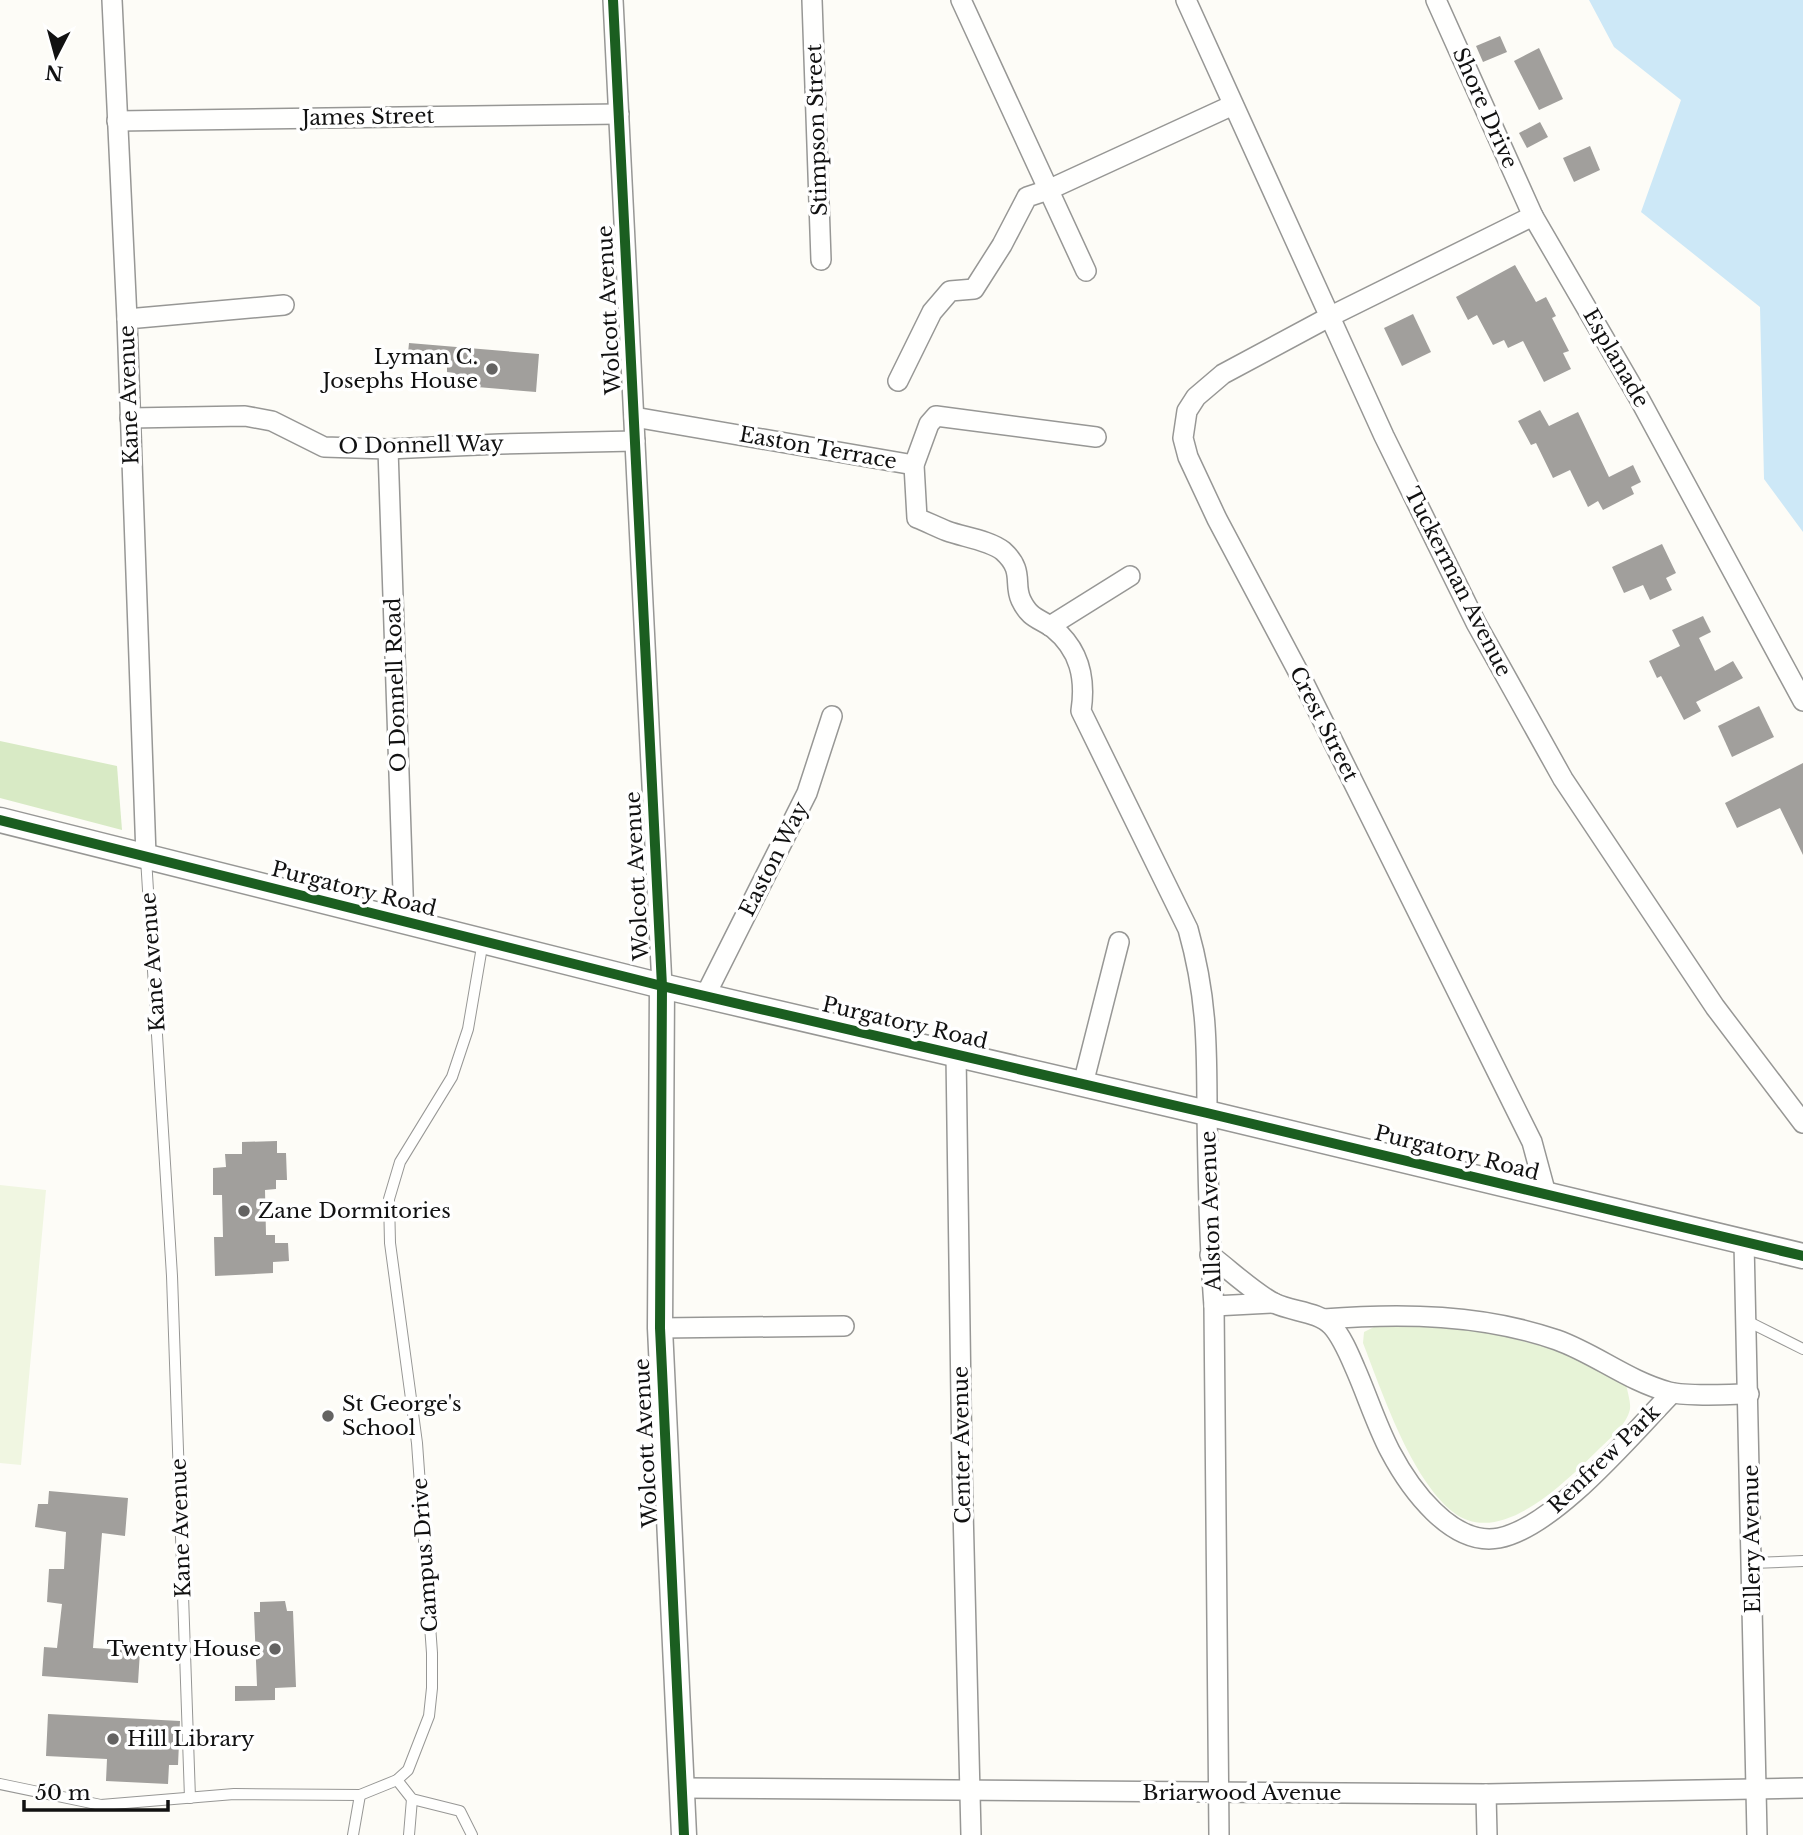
<svg xmlns="http://www.w3.org/2000/svg" width="1803" height="1835" viewBox="0 0 1803 1835" font-family="'Libre Baskerville',serif">
  <style>
    .green { fill: #e7f3d7 }
    .forest { fill: #d8eac5 }
    .pitch { fill: #f0f6e1 }
    .water { fill: #cde8f7 }
    .building { fill: #a19f9c }
    .lines { fill: none; stroke-linecap: round; stroke-linejoin: round }
    .service-casing { stroke: #979795; stroke-width: 12 }
    .minor-casing { stroke: #979795; stroke-width: 22 }
    .tertiary-casing { stroke: #979795; stroke-width: 27 }
    .service { stroke: #fffffe; stroke-width: 10 }
    .minor { stroke: #fffffe; stroke-width: 19 }
    .tertiary { stroke: #fffffe; stroke-width: 24 }
    .cycleway-casing { stroke: #fff; stroke-width: 15 }
    .cycleway { stroke: #1b5e20; stroke-width: 10 }
    .poi-dot { fill: #646362; stroke: #fff; stroke-width: 2.5 }
    .labels { text-anchor: middle; stroke-width: 7; stroke-linejoin: round; paint-order: stroke }
    .street-label { font-size: 21px; fill: #111; stroke: #fff }
    .poi-label { font-size: 21px; fill: #111; stroke: #fff; text-anchor: start }
  </style>
  <rect width="100%" height="100%" fill="#fdfcf7"/>
  <path class="green" d="M1440,1326L1491,1333L1561,1351L1626,1383C1627,1391 1631,1402 1630,1409C1627,1425 1607,1441 1597,1451C1565,1482 1500,1549 1453,1512C1411,1479 1382,1392 1363,1343L1364,1332L1374,1327Z"/>
  <path class="forest" d="M0,741L117,766L122,830L0,798Z"/>
  <path class="pitch" d="M0,1185L46,1190L21,1465L0,1463Z"/>
  <path class="water" d="M1589,0H1803V532L1764,479L1760,307L1641,212L1681,100L1614,47Z"/>
  <g class="building">
    <path d="M1500,36L1507,52L1483,62L1476,46Z"/>
    <path d="M1539,48L1563,99L1539,110L1514,61Z"/>
    <path d="M1540,122L1548,137L1527,148L1519,133Z"/>
    <path d="M1590,146L1600,170L1574,182L1563,158Z"/>
    <path d="M1515,265L1536,302L1546,297L1556,316L1552,318L1569,351L1563,353L1571,369L1544,382L1523,341L1508,348L1504,340L1493,345L1477,315L1468,320L1456,297Z"/>
    <path d="M1413,314L1431,352L1402,366L1384,328Z"/>
    <path d="M409,343L539,354L536,392L453,385L455,373L447,372V367L407,364Z"/>
    <path d="M1540,410L1549,426L1578,412L1609,477L1633,465L1641,482L1631,487L1634,494L1603,510L1598,501L1588,507L1570,470L1553,478L1536,443L1531,445L1518,421Z"/>
    <path d="M1662,544L1676,573L1666,578L1672,590L1650,600L1643,585L1624,593L1612,567Z"/>
    <path d="M1703,616L1711,632L1699,638L1715,671L1733,661L1743,678L1696,702L1701,711L1684,720L1661,676L1657,678L1649,661L1680,646L1672,630Z"/>
    <path d="M1759,706L1774,737L1732,757L1718,726Z"/>
    <path d="M1803,763V855L1780,808L1737,828L1725,803Z"/>
    <path d="M277,1141V1153H286L287,1180H276V1189L265,1190L266,1235H275V1243H288L289,1261L273,1262V1273L215,1276L214,1237H223L222,1195H213V1168L226,1167L225,1154H242V1142Z"/>
    <path d="M49,1491L128,1498L125,1536L102,1533L93,1648L140,1651L138,1683L42,1676L44,1647L57,1648L62,1604L47,1602L49,1569H64L66,1532L35,1527L38,1504H48Z"/>
    <path d="M285,1601L287,1611H293L296,1687L275,1688V1700L235,1701V1686H257L254,1612H260V1602Z"/>
    <path d="M48,1714L180,1721L178,1765H169L168,1784L106,1781L107,1759L46,1756Z"/>
  </g>
  <g class="lines">
    <g class="service-casing">
      <g id="service">
        <path d="M146,858L172,1276L190,1798"/>
        <path d="M1747,1321L1803,1349"/>
        <path d="M1752,1563L1803,1561"/>
        <path d="M397,1780L412,1799L460,1811L472,1835"/>
        <path d="M0,1784L101,1805L234,1794L360,1795L397,1780L408,1770L429,1716L432,1688V1653L417,1443L390,1243L389,1199L400,1162L452,1077L468,1029L483,941"/>
        <path d="M353,1835L360,1795"/>
        <path d="M409,1835L412,1799"/>
      </g>
    </g>
    <g class="minor-casing">
      <g id="minor">
        <path d="M112,0L127,319L146,856"/>
        <path d="M613,0L662,986"/>
        <path d="M812,0L821,260"/>
        <path d="M961,0L1086,271"/>
        <path d="M1186,0L1384,436L1476,623L1563,779L1715,1007L1803,1123"/>
        <path d="M1436,0L1533,216L1640,400L1803,701"/>
        <path d="M117,121L619,114"/>
        <path d="M1533,216L1331,316L1223,374L1196,397L1187,411L1183,438L1188,457L1217,519L1302,679L1532,1142L1546,1194"/>
        <path d="M127,319L284,305"/>
        <path d="M898,381L932,312L950,291L974,289L1002,245L1027,197L1048,190L1233,105"/>
        <path d="M634,417L914,465"/>
        <path d="M130,418L245,416L272,421L324,447L388,449L500,444L635,441"/>
        <path d="M1096,437L936,416L929,424L914,465L917,518C927,522 937,527 947,531C963,537 989,540 1003,551C1025,571 1013,583 1021,600C1030,619 1039,618 1053,628C1080,650 1086,678 1081,711L1188,929C1207,996 1207,1046 1207,1114C1208,1178 1209,1242 1214,1306L1219,1835"/>
        <path d="M388,449L404,921"/>
        <path d="M1050,626L1130,576"/>
        <path d="M705,996L807,793L832,716"/>
        <path d="M956,1054L962,1467L971,1835"/>
        <path d="M1083,1084L1119,942"/>
        <path d="M1744,1242L1757,1835"/>
        <path d="M1210,1255C1229,1269 1254,1293 1274,1303C1292,1312 1318,1311 1332,1326C1342,1337 1349,1354 1355,1368C1367,1395 1376,1424 1390,1451C1409,1487 1451,1547 1499,1538C1555,1527 1631,1435 1672,1393"/>
        <path d="M1214,1306L1274,1303"/>
        <path d="M1324,1319C1402,1313 1482,1314 1557,1340C1596,1354 1628,1381 1669,1392C1688,1397 1727,1394 1749,1394"/>
        <path d="M660,1328L844,1326"/>
        <path d="M682,1788L1486,1794L1803,1788"/>
        <path d="M1486,1794L1487,1835"/>
      </g>
    </g>
    <g class="tertiary-casing">
      <g id="tertiary">
        <path d="M0,820L662,986L1207,1113L1803,1256"/>
        <path d="M662,986L660,1328L684,1835"/>
      </g>
    </g>
    <use href="#service" class="service"/>
    <use href="#minor" class="minor"/>
    <use href="#tertiary" class="tertiary"/>
    <g class="cycleway-casing">
      <g id="cycleway">
        <path d="M613,0L662,986L660,1328L684,1835"/>
        <path d="M0,820L662,986L1207,1113L1803,1256"/>
      </g>
    </g>
    <use href="#cycleway" class="cycleway"/>
  </g>
  <g class="poi-dot">
    <circle cx="492" cy="369" r="7"/>
    <circle cx="244" cy="1211" r="7"/>
    <circle cx="328" cy="1416" r="7"/>
    <circle cx="275" cy="1649" r="7"/>
    <circle cx="113" cy="1739" r="7"/>
  </g>
  <g class="labels">
    <g class="street-label">
      <text transform="translate(1485 108) rotate(66)" y="7">Shore Drive</text>
      <text transform="translate(368 117) rotate(-1)" y="7">James Street</text>
      <text transform="translate(817 130) rotate(-92)" y="7">Stimpson Street</text>
      <text transform="translate(609 310) rotate(-93)" y="7">Wolcott Avenue</text>
      <text transform="translate(1616 358) rotate(60)" y="7">Esplanade</text>
      <text transform="translate(129 395) rotate(-92)" y="7">Kane Avenue</text>
      <text transform="translate(421 445) rotate(-1)" y="7">O Donnell Way</text>
      <text transform="translate(818 448) rotate(10)" y="7">Easton Terrace</text>
      <text transform="translate(1458 582) rotate(63)" y="7">Tuckerman Avenue</text>
      <text transform="translate(396 685) rotate(-92)" y="7">O Donnell Road</text>
      <text transform="translate(1324 724) rotate(63)" y="7">Crest Street</text>
      <text transform="translate(774 859) rotate(-63)" y="7">Easton Way</text>
      <text transform="translate(637 876) rotate(-93)" y="7">Wolcott Avenue</text>
      <text transform="translate(354 889) rotate(14)" y="7">Purgatory Road</text>
      <text transform="translate(153 962) rotate(-94)" y="7">Kane Avenue</text>
      <text transform="translate(905 1023) rotate(13)" y="7">Purgatory Road</text>
      <text transform="translate(1457 1153) rotate(14)" y="7">Purgatory Road</text>
      <text transform="translate(1211 1211) rotate(-92)" y="7">Allston Avenue</text>
      <text transform="translate(646 1443) rotate(-93)" y="7">Wolcott Avenue</text>
      <text transform="translate(962 1445) rotate(-91)" y="7">Center Avenue</text>
      <text transform="translate(1604 1459) rotate(-44)" y="7">Renfrew Park</text>
      <text transform="translate(181 1528) rotate(-92)" y="7">Kane Avenue</text>
      <text transform="translate(1752 1539) rotate(-91)" y="7">Ellery Avenue</text>
      <text transform="translate(425 1555) rotate(-94)" y="7">Campus Drive</text>
      <text x="1242" y="1800">Briarwood Avenue</text>
    </g>
    <g class="poi-label">
      <text x="478" y="364" text-anchor="end">Lyman C.<tspan x="478" dy="24">Josephs House</tspan></text>
      <text x="258" y="1218">Zane Dormitories</text>
      <text x="342" y="1411">St George's<tspan x="342" dy="24">School</tspan></text>
      <text x="261" y="1656" text-anchor="end">Twenty House</text>
      <text x="127" y="1746">Hill Library</text>
    </g>
  </g>
  <g transform="translate(56 56) rotate(186)" stroke="#ffffff" stroke-width="5" paint-order="stroke">
  <path d="M0-5L12 26L0 18L-12 26Z" fill="#111111"/>
  <text y="-10" font-size="19" font-weight="bold" text-anchor="middle" fill="#111111">N</text>
  </g>
  <path d="M24 1800v10h144v-10" fill="none" stroke="#111111" stroke-width="3.5"/>
  <text x="35" y="1800" font-size="21" fill="#111111" stroke="#ffffff" stroke-width="5" paint-order="stroke">50 m</text>
</svg>
